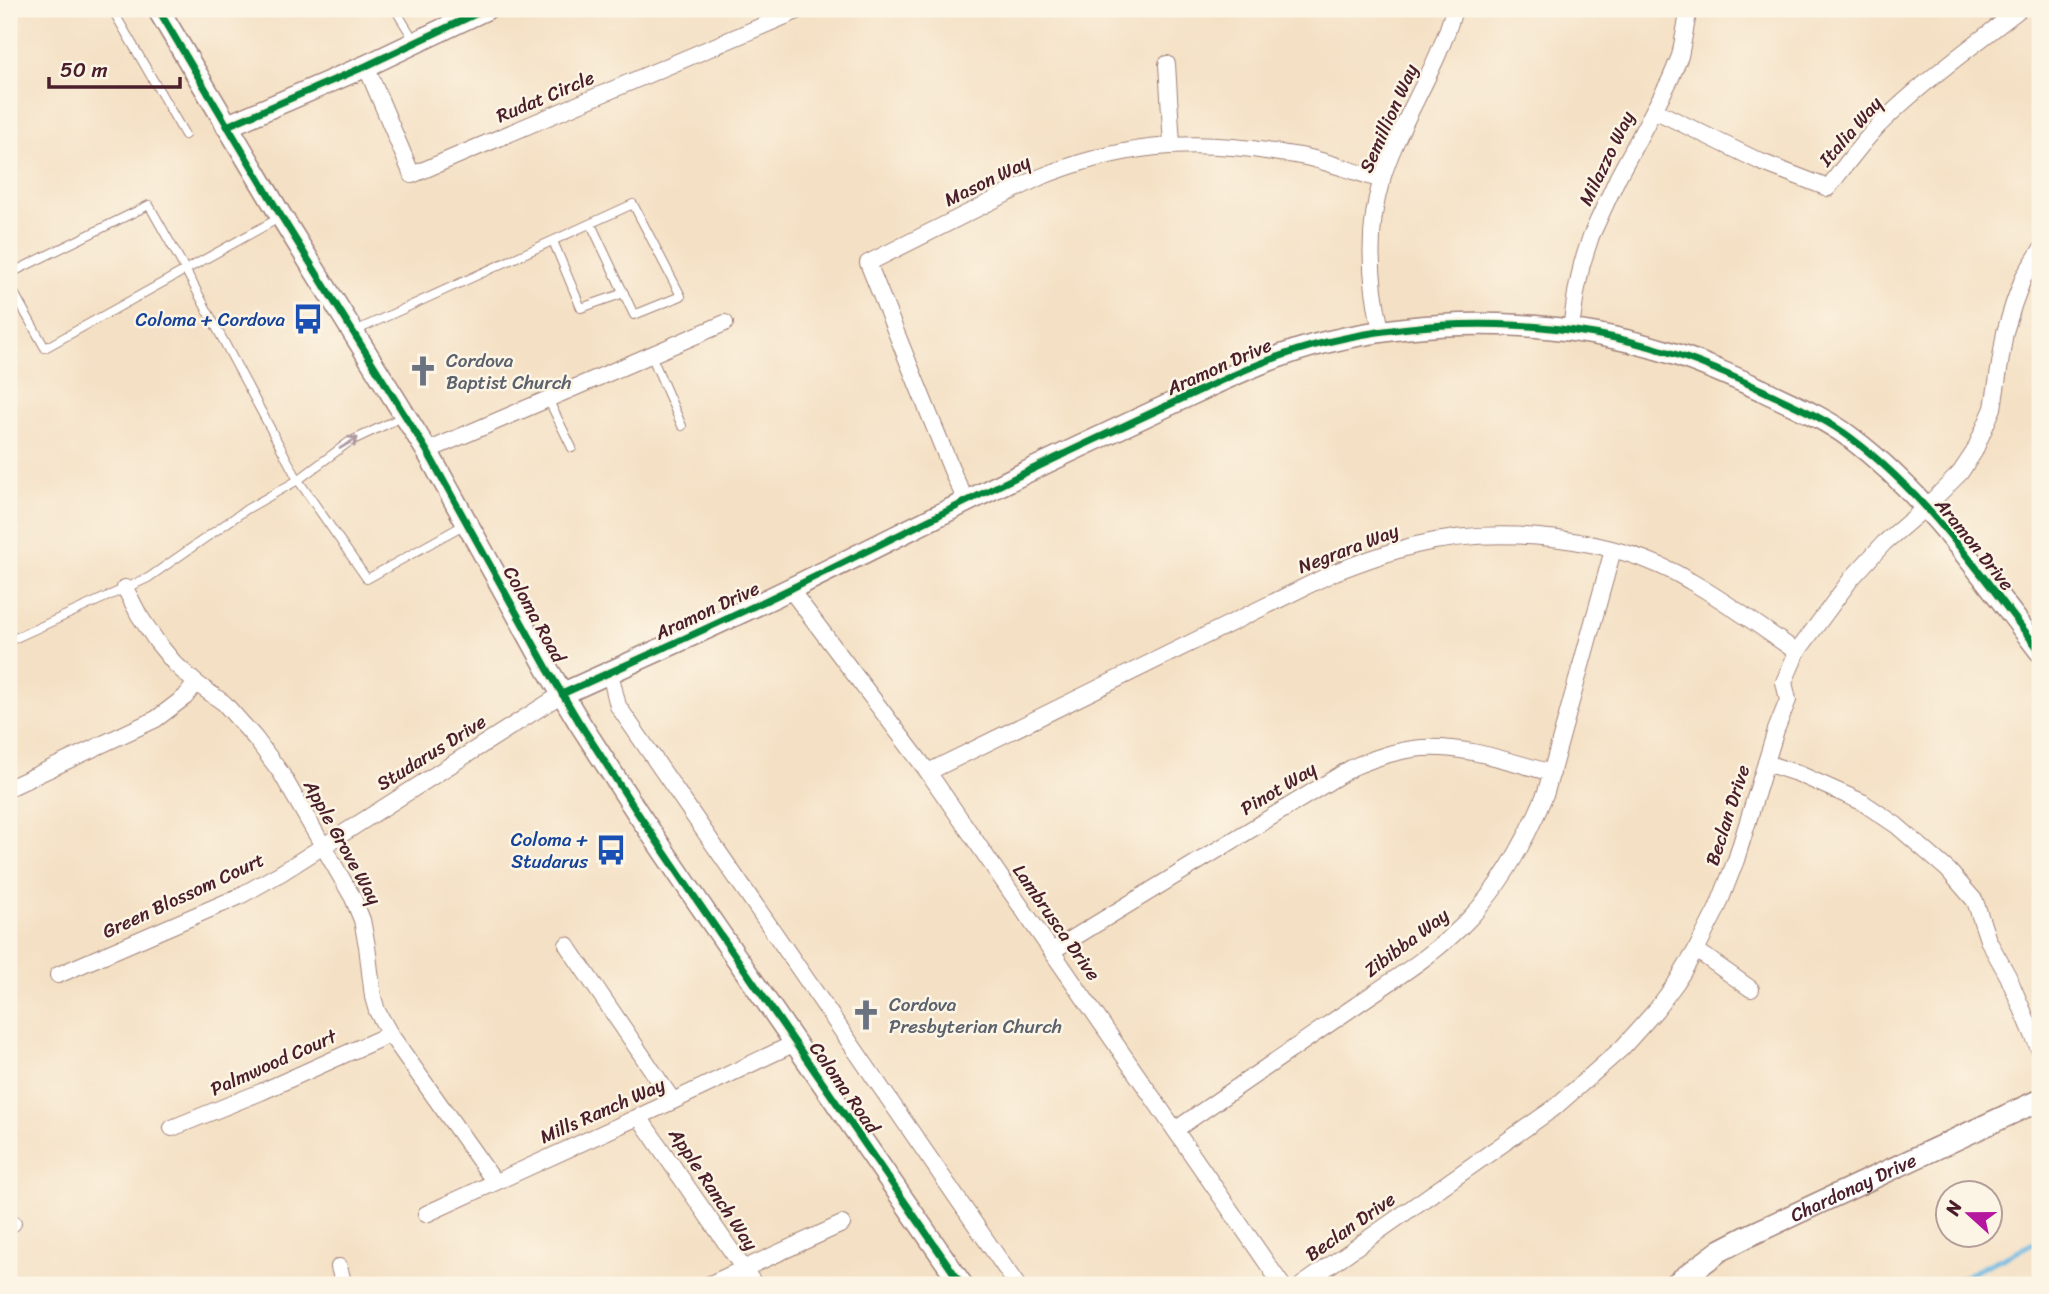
<svg xmlns="http://www.w3.org/2000/svg" width="2049" height="1294" viewBox="0 0 2049 1294" font-family="Sriracha,sans-serif">
  <style>
    .lines { fill: none; stroke-linecap: round; stroke-linejoin: round }
    .stream { stroke: #67b6e1; stroke-width: 5 }
    .lane-casing { stroke: #9f8078; stroke-width: 10 }
    .street-casing { stroke: #9f8078; stroke-width: 18 }
    .secondary-casing { stroke: #9f8078; stroke-width: 24 }
    .lane { stroke: #fff; stroke-width: 8 }
    .street { stroke: #fff; stroke-width: 16 }
    .secondary { stroke: #fff; stroke-width: 21 }
    .cycleway-casing { stroke: #fcf5e5; stroke-width: 11 }
    .cycleway { stroke: #00873e; stroke-width: 7 }
    .oneway { stroke: #ae9aa0 }
    .labels { text-anchor: middle; stroke-width: 5; stroke-linejoin: round; paint-order: stroke }
    .street-label { font-size: 19px; fill: #4a1f2b; stroke: #fcf5e5 }
    .transit-label { font-size: 19px; fill: #164399; stroke: #fcf5e5; text-anchor: end }
    .worship-label { font-size: 19px; fill: #5b616d; stroke: #fcf5e5; text-anchor: start }
  </style>
  <rect width="100%" height="100%" fill="#fcf5e5"/>
  <filter id="ink" filterUnits="userSpaceOnUse"><feTurbulence type="fractalNoise" baseFrequency=".0143" numOctaves="2"/><feDisplacementMap in="SourceGraphic" scale="14" xChannelSelector="R" yChannelSelector="G"/><feConvolveMatrix kernelMatrix="1 2 1 2 8 2 1 2 1" color-interpolation-filters="sRGB"/></filter>
  <filter id="wash" filterUnits="userSpaceOnUse"><feTurbulence type="fractalNoise" baseFrequency=".00686" numOctaves="4" result="noise"/><feDisplacementMap in="SourceGraphic" scale="28" xChannelSelector="R" yChannelSelector="G"/><feGaussianBlur stdDeviation="1.57" result="paint"/><feColorMatrix in="noise" values="0 0 0 0 0 0 0 0 0 0 0 0 0 0 0 0 0 1.4 0 .05"/><feComposite in="paint" operator="in"/></filter>
  <g filter="url(#wash)">
    <rect width="100%" height="100%" fill="#f4e0c4"/>
    <g class="lines">
      <path class="stream" d="M1946,1285L2040,1240"/>
    </g>
  </g>
  <g filter="url(#ink)">
    <g class="lines">
      <g class="lane-casing">
        <g id="lane">
          <path d="M112,9L185,135"/>
          <path d="M395,9L414,40"/>
          <path d="M553,241L581,308L624,293"/>
          <path d="M9,274L149,205L185,269L298,480L367,579L467,523"/>
          <path d="M9,284L45,348L279,218"/>
          <path d="M355,331L633,204L681,296L634,315L591,224"/>
          <path d="M651,355L682,426"/>
          <path d="M548,399L572,448"/>
          <path d="M9,641L148,578L247,509L298,480L349,442L402,417"/>
        </g>
      </g>
      <g class="street-casing">
        <g id="street">
          <path d="M1167,64L1172,145"/>
          <path d="M366,66L412,175L802,9"/>
          <path d="M1654,110L1761,162L1828,188C1844,167 1860,145 1879,125C1922,82 1973,46 2020,9"/>
          <path d="M1571,329L1576,293L1582,264L1591,236L1618,177L1670,80L1680,56L1689,9"/>
          <path d="M1381,330C1370,282 1367,230 1381,182C1399,121 1438,70 1454,9"/>
          <path d="M427,451L725,323"/>
          <path d="M966,500L955,478L868,263L1038,178C1119,145 1188,138 1273,152C1286,154 1298,155 1310,158C1334,164 1358,173 1382,180"/>
          <path d="M125,588L139,615L157,642L175,664L196,683L224,703L255,738L281,773L353,898L362,920L367,946L373,997L377,1011L390,1034L494,1181"/>
          <path d="M790,589L928,772L1282,1285"/>
          <path d="M610,673L618,706L1017,1285"/>
          <path d="M1766,763L1799,774L1862,802L1896,825L1948,870L1975,901L1988,940L2008,976L2040,1051"/>
          <path d="M928,772L1335,572C1361,562 1388,552 1416,545C1500,525 1615,536 1690,581C1727,602 1762,628 1797,652"/>
          <path d="M9,788L156,719L185,697L196,683"/>
          <path d="M567,945L673,1101"/>
          <path d="M1696,950L1751,989"/>
          <path d="M1052,951L1353,767C1375,758 1397,750 1422,748C1465,745 1510,762 1552,773"/>
          <path d="M58,975L238,897L281,873L562,694"/>
          <path d="M639,1117L755,1285"/>
          <path d="M172,1128L261,1092L390,1034"/>
          <path d="M1175,1130C1235,1089 1295,1047 1355,1006C1394,979 1436,954 1469,919C1504,882 1527,839 1546,792L1613,550"/>
          <path d="M426,1214L673,1101L795,1043"/>
          <path d="M9,1223H13"/>
          <path d="M339,1267L344,1285"/>
          <path d="M708,1285L842,1224"/>
          <path d="M1302,1285L1554,1108L1622,1048L1656,1010L1676,983L1696,950L1717,909L1736,860L1776,730L1788,700L1784,682L1797,652L1851,579L1884,543L1925,508L1960,473L1974,452L1993,408L2005,332L2014,303L2024,276L2040,251"/>
        </g>
      </g>
      <g class="secondary-casing">
        <g id="secondary">
          <path d="M158,9L281,216L427,451L548,670L579,722L637,812L698,902L962,1285"/>
          <path d="M227,126L366,66L486,9"/>
          <path d="M562,694C639,659 716,625 792,588C888,541 983,492 1079,447C1118,429 1156,411 1194,393C1237,373 1280,353 1327,342C1436,316 1562,318 1668,352C1701,362 1731,376 1762,390C1791,404 1825,418 1851,438C1927,495 1982,576 2040,651"/>
          <path id="s1" d="M1674,1285L1721,1250L1748,1236L2040,1100"/>
        </g>
      </g>
      <use href="#lane" class="lane"/>
      <use href="#street" class="street"/>
      <use href="#secondary" class="secondary"/>
      <g class="cycleway-casing">
        <g id="cycleway">
          <path d="M158,9L281,216L427,451L548,670L579,722L637,812L698,902L962,1285"/>
          <path d="M227,126L366,66L486,9"/>
          <path d="M562,694C639,659 716,625 792,588C888,541 983,492 1079,447C1118,429 1156,411 1194,393C1237,373 1280,353 1327,342C1436,316 1562,318 1668,352C1701,362 1731,376 1762,390C1791,404 1825,418 1851,438C1927,495 1982,576 2040,651"/>
        </g>
      </g>
      <use href="#cycleway" class="cycleway"/>
    </g>
    <defs><path id="oneway-shaft" d="M-6 0H5M1.5-3L5.5 0L1.5 3" fill="none" stroke-width="1.6" stroke-linecap="round" stroke-linejoin="round" transform="scale(1.75)"/></defs>
    <use class="oneway" href="#oneway-shaft" transform="translate(349 443) rotate(-31)"/>
  </g>
  <defs>
    <g id="bus-bare" transform="scale(2.415)"><path d="M-5-6H5V4H4V6H2V4H-2V6H-4V4H-5ZM-3.5-4V0h7V-4ZM-3.5 1.2v1.5H-2V1.2ZM2 1.2v1.5H3.5V1.2Z" fill="#1a4fb4" stroke="#fcf5e5" stroke-width="2.5" paint-order="stroke"/></g>
    <g id="church-bare" transform="scale(2.415)"><path d="M-1.2-6h2.4v3.5h3.3v2.4h-3.3V6h-2.4V-.1h-3.3v-2.4h3.3Z" fill="#6b7280" stroke="#fcf5e5" stroke-width="2.5" paint-order="stroke"/></g>
  </defs>
  <g fill-rule="evenodd">
    <use href="#bus-bare" x="308" y="319"/>
    <use href="#church-bare" x="423" y="371"/>
    <use href="#bus-bare" x="611" y="850"/>
    <use href="#church-bare" x="866" y="1015"/>
  </g>
  <g class="labels">
    <g class="street-label">
      <text transform="translate(545 96) rotate(-23)" y="7">Rudat Circle</text>
      <text transform="translate(1388 118) rotate(-66)" y="7">Semillion Way</text>
      <text transform="translate(1850 131) rotate(-49)" y="7">Italia Way</text>
      <text transform="translate(1606 158) rotate(-64)" y="7">Milazzo Way</text>
      <text transform="translate(987 180) rotate(-26)" y="7">Mason Way</text>
      <text transform="translate(1219 366) rotate(-24)" y="7">Aramon Drive</text>
      <text transform="translate(1975 544) rotate(51)" y="7">Aramon Drive</text>
      <text transform="translate(1348 548) rotate(-21)" y="7">Negrara Way</text>
      <text transform="translate(707 610) rotate(-25)" y="7">Aramon Drive</text>
      <text transform="translate(535 614) rotate(61)" y="7">Coloma Road</text>
      <text transform="translate(431 752) rotate(-32)" y="7">Studarus Drive</text>
      <text transform="translate(1278 788) rotate(-31)" y="7">Pinot Way</text>
      <text transform="translate(1727 815) rotate(-72)" y="7">Beclan Drive</text>
      <text transform="translate(343 842) rotate(61)" y="7">Apple Grove Way</text>
      <text transform="translate(183 895) rotate(-25)" y="7">Green Blossom Court</text>
      <text transform="translate(1057 922) rotate(55)" y="7">Lambrusca Drive</text>
      <text transform="translate(1406 942) rotate(-37)" y="7">Zibibba Way</text>
      <text transform="translate(273 1062) rotate(-24)" y="7">Palmwood Court</text>
      <text transform="translate(845 1087) rotate(55)" y="7">Coloma Road</text>
      <text transform="translate(602 1110) rotate(-24)" y="7">Mills Ranch Way</text>
      <text dy="7" stroke="none"><textPath href="#s1" startOffset="205">Chardonay Drive</textPath></text>
      <text transform="translate(714 1189) rotate(56)" y="7">Apple Ranch Way</text>
      <text transform="translate(1350 1226) rotate(-35)" y="7">Beclan Drive</text>
    </g>
    <g class="transit-label">
      <text x="285" y="326">Coloma + Cordova</text>
      <text x="588" y="846">Coloma +<tspan x="588" dy="22">Studarus</tspan></text>
    </g>
    <g class="worship-label">
      <text x="446" y="367">Cordova<tspan x="446" dy="22">Baptist Church</tspan></text>
      <text x="889" y="1011">Cordova<tspan x="889" dy="22">Presbyterian Church</tspan></text>
    </g>
  </g>
  <rect width="2049" height="1294" fill="none" stroke="#fcf5e5" stroke-width="35"/>
  <g transform="translate(1969 1214) rotate(291)"><circle r="33" fill="#fcf5e5" stroke="#b59f9b" stroke-width="2"/>
  <path d="M0-5L12 26L0 18L-12 26Z" fill="#b5179e"/>
  <text y="-10" font-size="19" font-weight="bold" text-anchor="middle" fill="#4a1f2b">N</text>
  </g>
  <path d="M49 77v10h131v-10" fill="none" stroke="#4a1f2b" stroke-width="3.5"/>
  <text x="60" y="77" font-size="21" fill="#4a1f2b" stroke="#fcf5e5" stroke-width="5" paint-order="stroke">50 m</text>
</svg>
